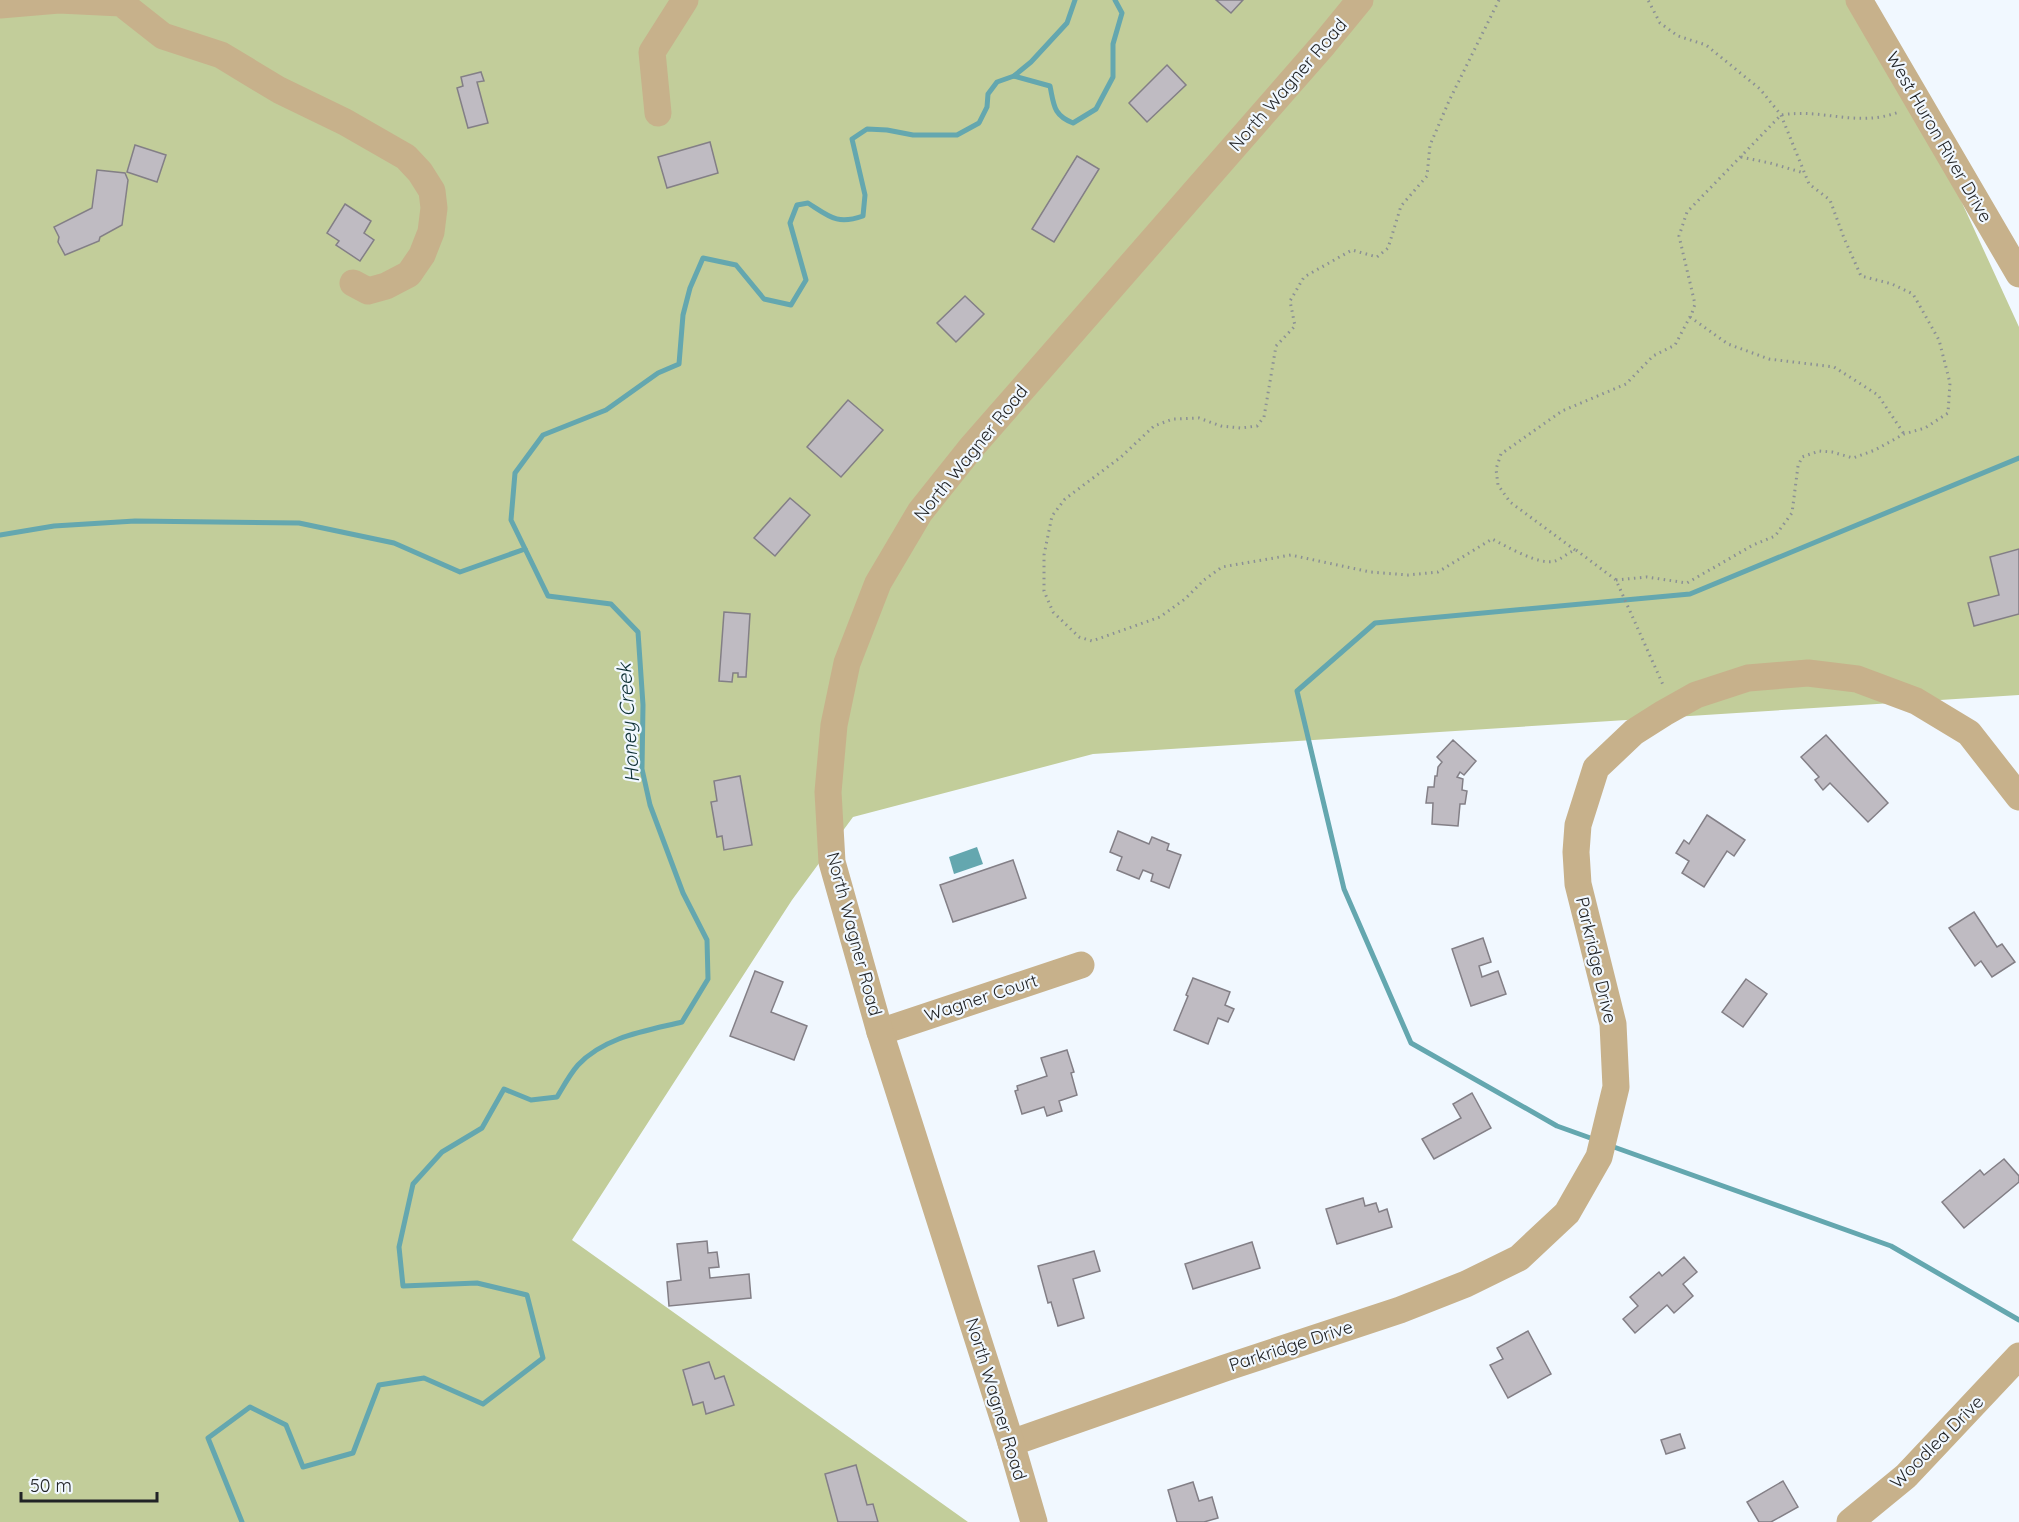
<svg xmlns="http://www.w3.org/2000/svg" width="2019" height="1522" viewBox="0 0 2019 1522" font-family="Quicksand,sans-serif">
  <style>
    .forest { fill: #c2cd9a }
    .water { fill: #64a7af }
    .lines { fill: none; stroke-linecap: round; stroke-linejoin: round }
    .stream { stroke: #64a7af; stroke-width: 5 }
    .building { fill: #bfbbc2; stroke: #837f86; stroke-width: 1.5 }
    .path { stroke: #8b9095; stroke-width: 3; stroke-dasharray: 1.5 4.5; stroke-linecap: butt }
    .minor { stroke: #c7b18b; stroke-width: 27 }
    .labels { text-anchor: middle; stroke-width: 4.5; stroke-linejoin: round; paint-order: stroke }
    .street-label { font-size: 18px; fill: #212326; stroke: #f1f8ff }
    .water-label { font-size: 20px; font-style: italic; fill: #0e3034; stroke: #f1f8ff }
  </style>
  <rect width="100%" height="100%" fill="#f1f8ff"/>
  <path class="forest" d="M0,0H1869L2019,327V695L1093,754L853,817L792,900L572,1240L968,1522H0Z"/>
  <path class="water" d="M977,847L983,864L954,874L949,857Z"/>
  <g class="lines">
    <g class="stream">
      <path d="M1014,76L1031,62L1067,23L1075,0"/>
      <path d="M0,535L54,526L135,521L299,523L394,543L460,572L525,549"/>
      <path d="M1596,1140L1557,1126L1411,1043L1344,889L1297,691L1375,623L1690,594L2019,458"/>
      <path d="M1611,1146L1891,1246L2019,1320"/>
      <path d="M242,1522L208,1438L250,1407L286,1425L303,1467L353,1453L379,1385L424,1378L483,1404L543,1358L527,1295L477,1283L403,1286L399,1247L413,1184L442,1152L482,1128L504,1089L531,1100L557,1097C563,1087 570,1074 578,1065C604,1037 645,1031 682,1022L708,979L707,940L683,893L650,805L642,769L643,705L638,632L611,604L548,596L511,520L515,473L543,435L606,410L658,373L679,364L683,315L690,288L703,258L736,265L764,299L791,305L806,280L790,223L797,205L808,203C830,217 837,225 863,216L865,195L852,139L867,129L887,130L913,135H957L979,123L987,107L988,94L997,82L1014,76L1050,86C1054,105 1053,115 1073,123L1096,109L1113,77V44L1122,13L1115,0"/>
    </g>
  </g>
  <g class="building">
    <path d="M1216,0H1243L1231,13Z"/>
    <path d="M1167,65L1186,85L1147,122L1129,103Z"/>
    <path d="M481,72L484,81L477,82L488,123L468,128L457,88L463,86L461,77Z"/>
    <path d="M710,142L718,173L667,188L658,157Z"/>
    <path d="M135,145L166,155L157,182L127,172Z"/>
    <path d="M1077,156L1099,169L1054,242L1032,229Z"/>
    <path d="M97,170L125,173L128,180L122,225L100,237L99,241L65,255L58,242L59,237L54,227L92,208Z"/>
    <path d="M345,204L371,221L364,233L374,240L360,261L336,245L339,241L327,233Z"/>
    <path d="M965,296L984,314L956,342L937,323Z"/>
    <path d="M848,400L883,430L841,477L807,447Z"/>
    <path d="M790,498L810,515L775,556L754,538Z"/>
    <path d="M2019,549V614L1974,626L1968,603L1999,595L1990,557Z"/>
    <path d="M724,612L750,614L746,677H738V673H733L732,682L719,681Z"/>
    <path d="M1826,735L1888,803L1868,822L1830,783L1823,790L1815,780L1819,777L1801,757Z"/>
    <path d="M1453,740L1476,761L1464,775L1460,772L1457,777L1463,779L1462,790L1467,791L1465,804H1460L1458,826L1432,824L1433,803H1426L1428,787H1434L1435,776H1437L1438,767L1442,762L1437,757Z"/>
    <path d="M740,776L752,845L724,850L722,836L717,837L711,802L717,801L714,781Z"/>
    <path d="M1707,815L1745,840L1734,856L1727,851L1704,887L1682,873L1689,861L1676,853L1684,840L1689,844Z"/>
    <path d="M1118,831L1149,844L1152,837L1169,844L1167,850L1181,855L1169,888L1151,881L1153,874L1143,870L1139,879L1117,870L1122,857L1110,852Z"/>
    <path d="M1013,860L1026,898L953,922L940,885Z"/>
    <path d="M1974,912L1997,947L2002,944L2015,962L1992,977L1981,961L1975,966L1949,928Z"/>
    <path d="M1483,938L1491,962L1479,966L1482,977L1498,971L1506,994L1471,1006L1452,949Z"/>
    <path d="M755,971L783,982L771,1012L807,1026L794,1060L730,1036Z"/>
    <path d="M1193,978L1230,992L1225,1005L1234,1009L1228,1022L1218,1018L1208,1044L1174,1030L1188,996L1186,995Z"/>
    <path d="M1746,979L1767,994L1743,1027L1722,1012Z"/>
    <path d="M1067,1050L1074,1072L1071,1073L1077,1095L1059,1101L1062,1111L1047,1116L1044,1107L1022,1114L1015,1091L1018,1090L1017,1086L1047,1076L1041,1058Z"/>
    <path d="M1472,1093L1491,1128L1434,1159L1422,1139L1461,1118L1453,1104Z"/>
    <path d="M2004,1159L2019,1176V1182L1964,1228L1942,1202L1980,1170L1984,1175Z"/>
    <path d="M1363,1198L1365,1206L1376,1203L1379,1212L1387,1209L1392,1227L1337,1244L1326,1209Z"/>
    <path d="M707,1241L708,1253L717,1252L719,1267L709,1268L710,1278L749,1274L751,1298L669,1306L667,1282L681,1280L677,1244Z"/>
    <path d="M1252,1242L1260,1268L1193,1289L1185,1264Z"/>
    <path d="M1094,1251L1100,1271L1073,1279L1084,1318L1058,1326L1051,1302L1048,1303L1038,1266Z"/>
    <path d="M1684,1257L1697,1272L1683,1284L1693,1296L1674,1313L1667,1305L1635,1333L1623,1319L1638,1306L1630,1297L1659,1272L1662,1276Z"/>
    <path d="M1528,1331L1551,1374L1508,1398L1490,1365L1503,1359L1497,1348Z"/>
    <path d="M709,1362L715,1379L724,1376L734,1405L706,1414L703,1402L693,1405L683,1370Z"/>
    <path d="M1680,1434L1685,1448L1666,1454L1661,1440Z"/>
    <path d="M856,1465L867,1505L873,1504L878,1522H838L825,1474Z"/>
    <path d="M1783,1481L1798,1507L1771,1522H1759L1747,1502Z"/>
    <path d="M1193,1482L1199,1501L1212,1497L1218,1518L1204,1522H1177L1168,1490Z"/>
  </g>
  <g class="lines">
    <g class="path">
      <path d="M1499,0L1449,101L1430,145L1427,176L1401,206L1388,248L1377,257L1352,250L1304,277L1290,301L1295,326L1276,346L1264,417L1257,426L1241,428L1221,426L1199,418L1173,419L1154,426L1121,457L1065,499L1052,516L1044,555V591L1053,612L1079,637L1092,641L1160,617L1185,599L1204,580L1222,567L1291,555L1370,572L1408,575L1438,572L1492,539C1506,546 1540,566 1555,561C1562,559 1568,552 1576,550L1616,580L1664,687"/>
      <path d="M1741,157L1770,163L1804,173"/>
      <path d="M1690,317L1728,344L1769,359L1834,367L1878,395L1904,434"/>
      <path d="M1575,550L1510,502L1498,485L1496,469L1501,454L1562,411L1626,384L1653,356L1675,345L1692,313L1695,304L1679,236L1687,212L1781,115C1824,108 1856,128 1899,112"/>
      <path d="M1616,580L1647,577L1687,583L1753,545L1775,536L1792,513L1798,466L1802,457L1819,451L1832,452L1853,458L1875,450L1904,434L1925,428L1948,413L1950,383L1939,340L1913,294L1892,284L1861,276L1844,238L1830,200L1809,184L1781,115L1760,89L1706,45L1678,36L1660,23L1648,0"/>
    </g>
    <g class="minor">
      <path d="M1859,0L2019,274"/>
      <path d="M0,5L59,0L121,3L163,36L221,55L279,90L345,122L406,157L420,172L432,191L434,208L431,232L422,255L409,274L386,286L368,291L353,283"/>
      <path d="M658,113L652,52L685,0"/>
      <path d="M880,1032L1081,965"/>
      <path d="M1011,1443L1225,1368L1400,1310L1466,1284L1519,1258L1567,1213L1599,1157L1616,1087L1613,1024L1578,884L1576,852L1578,825L1596,768L1634,732L1664,713L1696,695L1748,678L1808,673L1857,679L1916,701L1969,733L2019,797"/>
      <path d="M1034,1522L1011,1443L880,1032L832,862L828,792L834,725L847,663L878,583L920,512L971,448L1324,44L1360,0"/>
      <path d="M1850,1522L1906,1476L2019,1356"/>
    </g>
  </g>
  <g class="labels">
    <g class="street-label">
      <text transform="translate(1288 85) rotate(-49)" y="6">North Wagner Road</text>
      <text transform="translate(1939 137) rotate(60)" y="6">West Huron River Drive</text>
      <text transform="translate(971 453) rotate(-51)" y="6">North Wagner Road</text>
      <text transform="translate(854 934) rotate(75)" y="6">North Wagner Road</text>
      <text transform="translate(1596 960) rotate(77)" y="6">Parkridge Drive</text>
      <text transform="translate(981 998) rotate(-18)" y="6">Wagner Court</text>
      <text transform="translate(1291 1346) rotate(-18)" y="6">Parkridge Drive</text>
      <text transform="translate(996 1399) rotate(73)" y="6">North Wagner Road</text>
      <text transform="translate(1937 1442) rotate(-45)" y="6">Woodlea Drive</text>
    </g>
    <g class="water-label">
      <text transform="translate(628 723) rotate(-94)" y="7">Honey Creek</text>
    </g>
  </g>
  <path d="M21 1492v9h136v-9" fill="none" stroke="#212326" stroke-width="3"/>
  <text x="30" y="1492" font-size="18" fill="#212326" stroke="#f1f8ff" stroke-width="4.5" paint-order="stroke">50 m</text>
</svg>
